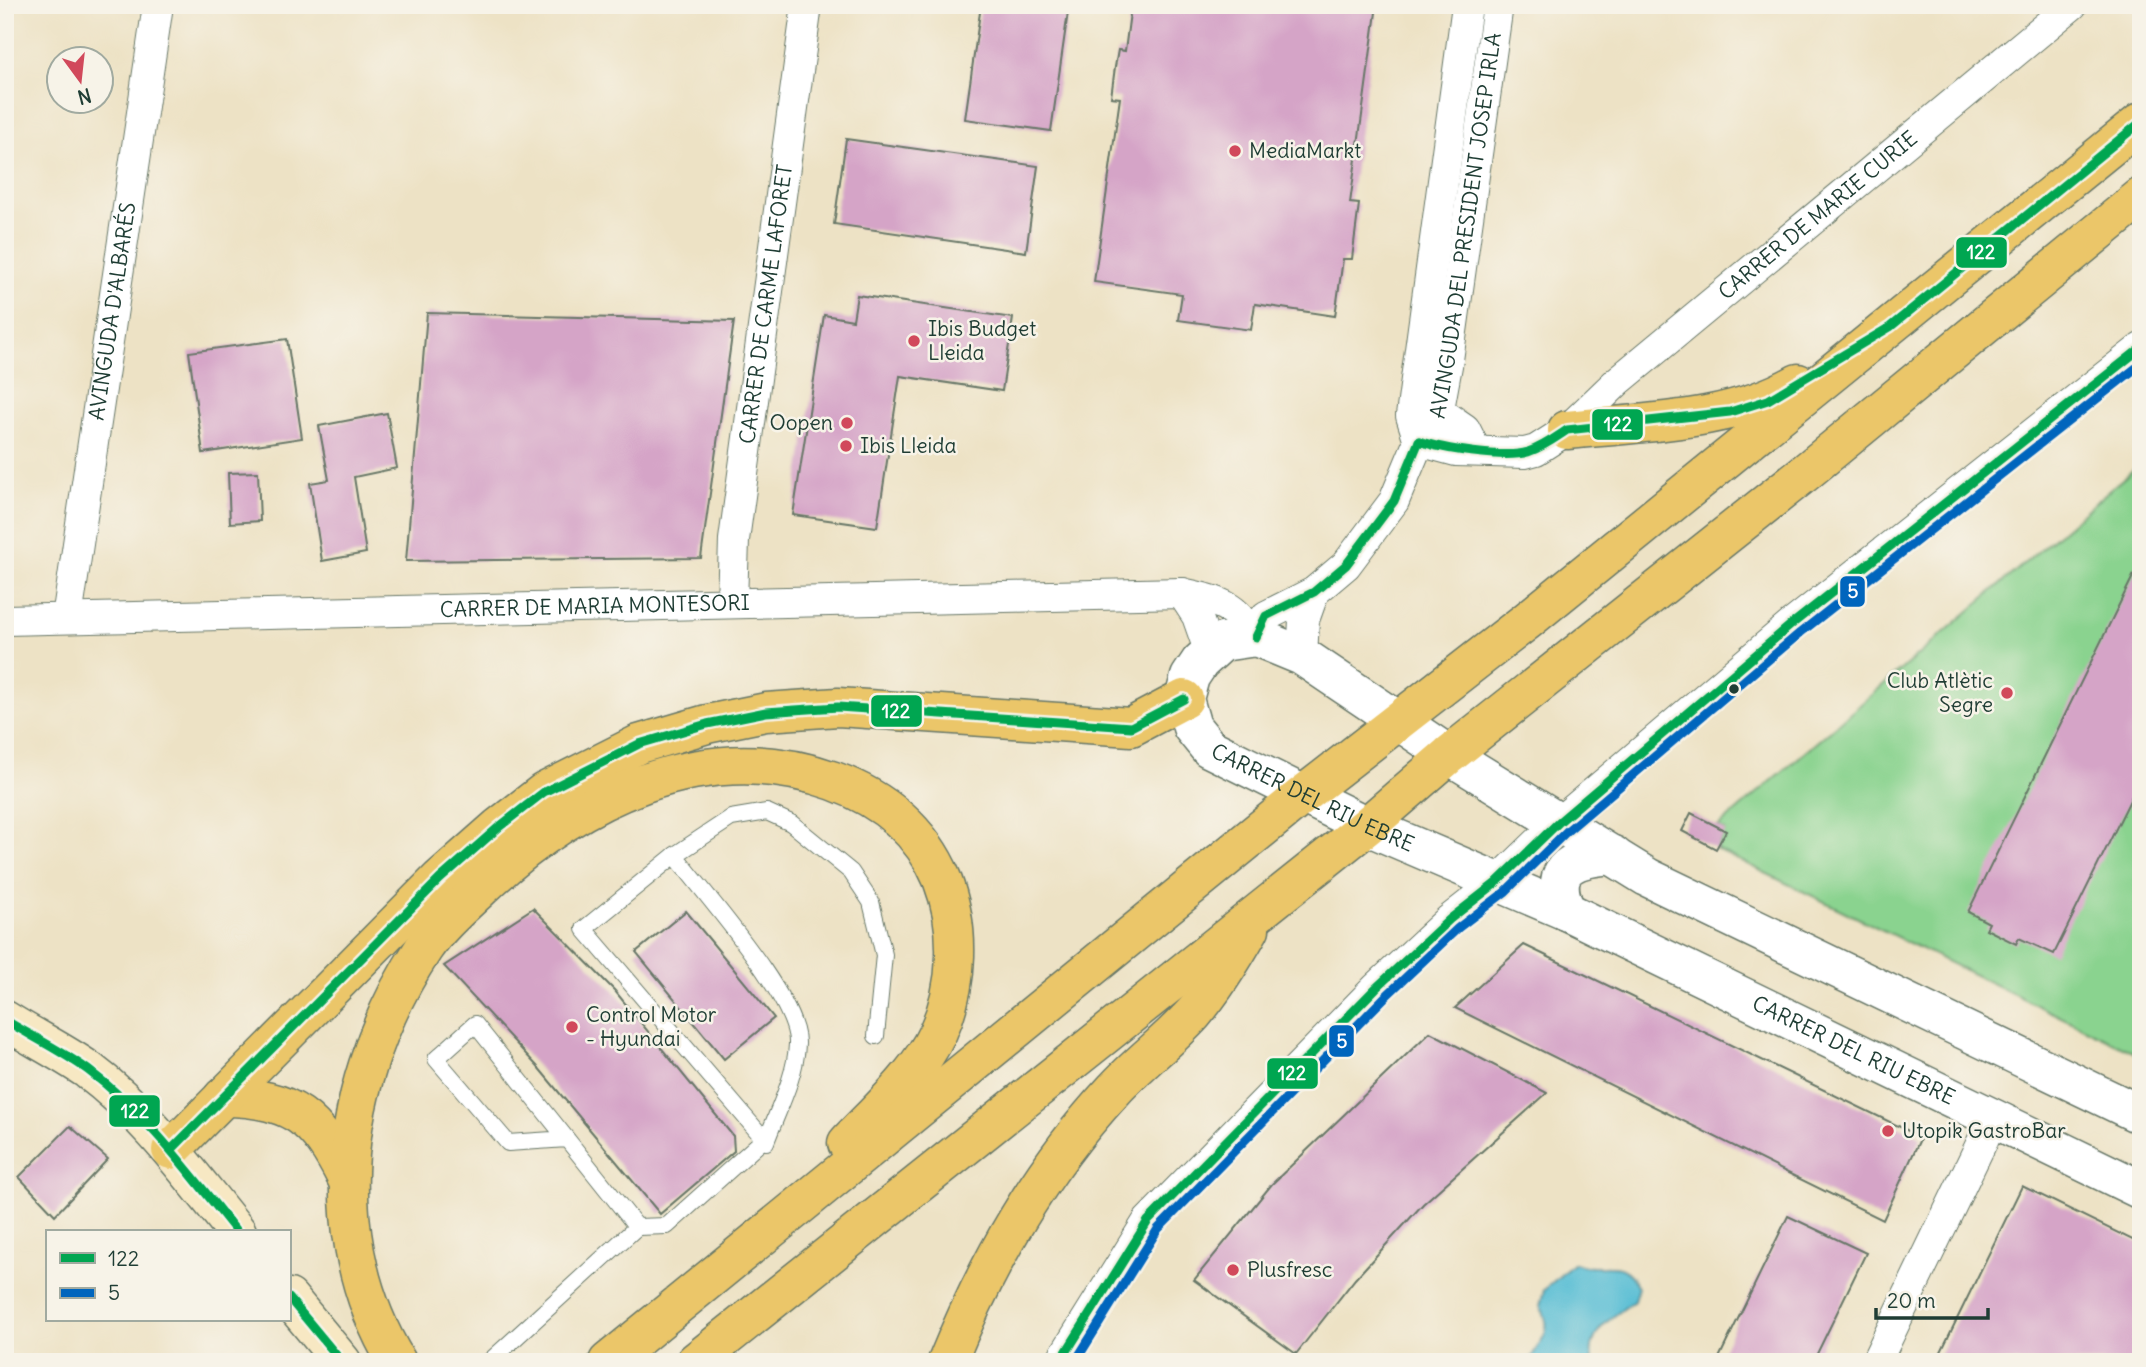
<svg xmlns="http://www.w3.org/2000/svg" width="2146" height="1367" viewBox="0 0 2146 1367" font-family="Delius,sans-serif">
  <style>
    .green { fill: #8ad38f; stroke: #548862; stroke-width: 2 }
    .water { fill: #56bdd4; stroke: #3a7d84; stroke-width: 2 }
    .building { fill: #d5a4c7 }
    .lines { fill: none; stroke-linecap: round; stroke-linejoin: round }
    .service-casing { stroke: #677767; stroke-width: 18 }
    .minor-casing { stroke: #677767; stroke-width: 32 }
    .tertiary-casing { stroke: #677767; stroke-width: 41 }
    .secondary-casing { stroke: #677767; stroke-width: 41 }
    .primary-casing { stroke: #677767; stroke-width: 41 }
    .service { stroke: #fff; stroke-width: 16 }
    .minor { stroke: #fff; stroke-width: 30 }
    .tertiary { stroke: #fff; stroke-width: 38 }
    .secondary { stroke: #f7e8c3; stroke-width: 38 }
    .primary { stroke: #ebc669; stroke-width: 38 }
    .bus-1-casing { stroke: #f7f3e8; stroke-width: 14 }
    .bus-2-casing { stroke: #f7f3e8; stroke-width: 14 }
    .bus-1 { stroke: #00a651; stroke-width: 9 }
    .bus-2 { stroke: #0065bd; stroke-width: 9 }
    .poi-dot { fill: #d1495b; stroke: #f7f3e8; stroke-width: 2.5 }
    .bus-dot { fill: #1f3d34; stroke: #f7f3e8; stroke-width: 2.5 }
    .labels { text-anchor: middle; stroke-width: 5; stroke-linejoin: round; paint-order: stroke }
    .poi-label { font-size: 21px; fill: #1f3d34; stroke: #f7f3e8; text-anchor: start }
    .street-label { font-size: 21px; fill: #1f3d34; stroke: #f7f3e8 }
    .line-badge { stroke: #f7f3e8; stroke-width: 2.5 }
    .badge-label { font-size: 19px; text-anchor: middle; font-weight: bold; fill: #fff }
  </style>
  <rect width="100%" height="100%" fill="#f7f3e8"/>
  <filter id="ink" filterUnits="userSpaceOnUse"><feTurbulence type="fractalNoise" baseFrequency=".0143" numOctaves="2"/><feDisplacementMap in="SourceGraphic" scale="14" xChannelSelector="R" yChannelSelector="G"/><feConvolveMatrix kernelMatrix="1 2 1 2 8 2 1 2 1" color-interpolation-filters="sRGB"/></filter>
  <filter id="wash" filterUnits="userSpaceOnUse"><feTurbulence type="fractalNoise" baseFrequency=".00686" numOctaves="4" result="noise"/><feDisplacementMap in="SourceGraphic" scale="28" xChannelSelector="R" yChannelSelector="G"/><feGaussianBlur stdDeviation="1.57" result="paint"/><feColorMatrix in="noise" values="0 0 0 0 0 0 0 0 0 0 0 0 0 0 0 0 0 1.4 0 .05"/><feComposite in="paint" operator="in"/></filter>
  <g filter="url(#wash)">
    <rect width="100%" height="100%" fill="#ede2c5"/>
    <path class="green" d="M2141,463V1056L1716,849L1725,831L1718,827Z"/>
    <path class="water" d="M1574,1263C1604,1275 1621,1253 1638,1287L1634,1301C1612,1318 1587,1330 1592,1362H1529C1539,1340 1556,1333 1540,1306L1544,1290Z"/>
    <g id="blocks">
      <g class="building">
        <path d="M981,5H1069L1051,131L965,119Z"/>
        <path d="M1131,5H1377L1350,203L1359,204L1352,259H1343L1335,316L1255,304L1251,330L1178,320L1182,294L1094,282L1120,98L1111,97L1115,67L1118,50L1125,51Z"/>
        <path d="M846,139L1038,166L1026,252L834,224Z"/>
        <path d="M857,295L1013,318L1002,391L900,376L877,527L793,515L824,315L853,320Z"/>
        <path d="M427,313L734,321L701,558L406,561Z"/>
        <path d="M287,339L302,438L203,453L189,352Z"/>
        <path d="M387,413L397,468L354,477L366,553L322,561L310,483L329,480L319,426Z"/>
        <path d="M258,472L260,521L230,523L228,473Z"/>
        <path d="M2141,560V778L2054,954L2019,938L2016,944L1986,929L1989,923L1968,912Z"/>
        <path d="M1691,813L1726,831L1716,849L1682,831Z"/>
        <path d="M533,908L615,991L733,1136L734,1151L660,1214L537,1066L444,966Z"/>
        <path d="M686,911L774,1018L724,1059L636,952Z"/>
        <path d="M1524,945L1921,1137L1883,1220L1455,1008Z"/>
        <path d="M1430,1032L1547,1093L1423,1204L1355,1279L1296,1354L1194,1280L1272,1184Z"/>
        <path d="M70,1126L108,1159L55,1215L19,1177Z"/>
        <path d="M2022,1186L2141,1244V1362H1936Z"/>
        <path d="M1788,1216L1866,1253L1813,1362H1717Z"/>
      </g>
    </g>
  </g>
  <g filter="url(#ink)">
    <use href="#blocks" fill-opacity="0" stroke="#677767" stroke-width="2"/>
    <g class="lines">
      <g class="service-casing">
        <g id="service">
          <path d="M675,855L584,929L764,1139"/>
          <path d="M637,1227L667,1226L764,1139L766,1142C777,1112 796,1076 797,1044C799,999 704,894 675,855L731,818L767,812L791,823L851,872L871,902L884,955L876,1036"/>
          <path d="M489,1362L637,1227L475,1024L436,1059L508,1143L567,1139"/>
        </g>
      </g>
      <g class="minor-casing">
        <g id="minor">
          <path d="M1439,411L1465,429L1475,449"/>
          <path id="s1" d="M1419,441L1456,451L1525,453L1536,450L1567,430L1618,381L2072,5"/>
          <path d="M1419,441L1411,416L1467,5"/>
          <path d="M1182,593L1197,616L1210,653"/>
          <path id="s2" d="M732,603L734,540L807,5"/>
          <path id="s3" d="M67,618L158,5"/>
          <path id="s4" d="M5,620L1182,593C1214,600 1238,604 1251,636"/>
          <path id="s5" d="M1256,637L1266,616L1314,592L1346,565L1394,501L1419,441L1437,420L1448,360L1498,5"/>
          <path d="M1302,656L1304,620L1314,592"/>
          <path d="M1060,1362L1148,1221L1376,988L1450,919L1496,883L1559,822L1792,624L2141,348"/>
          <path d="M1876,1362L1994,1117"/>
        </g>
      </g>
      <g class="tertiary-casing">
        <g id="tertiary">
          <path d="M1566,911C1547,865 1575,858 1613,855"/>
          <path id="s6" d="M2141,1115L1647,877L1449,755L1302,656L1256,637L1222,642L1200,662L1190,677L1184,699L1192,727L1209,748L1367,826L1566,911L2141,1190"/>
        </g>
      </g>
      <g class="secondary-casing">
        <g id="secondary">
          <path d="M5,1020C32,1037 62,1052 88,1070C147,1114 191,1176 237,1232"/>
          <path d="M289,1298L342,1362"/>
        </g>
      </g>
      <g class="primary-casing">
        <g id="primary">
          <path d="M1567,430C1646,422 1728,423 1798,383"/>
          <path d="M223,1097C293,1097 317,1119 347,1179"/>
          <path d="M171,1150L440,879L499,827L544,792L639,744L707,724L766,712L838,707L1131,727L1184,699"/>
          <path d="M397,1362C343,1273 336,1164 368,1065C381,1024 400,984 424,948C439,926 461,907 480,889C574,799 703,734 834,781C883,799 922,831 942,879C961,928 959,985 938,1032C918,1075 879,1109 847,1143"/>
          <path d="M608,1362L1303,795L1528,620L2141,122"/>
          <path d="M695,1362L1367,826L1449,755L1806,472L2141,197"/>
          <path d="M947,1362C988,1262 1039,1171 1113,1091C1138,1063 1169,1041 1194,1013C1216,987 1233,959 1250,929"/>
        </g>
      </g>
      <use href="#service" class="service"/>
      <use href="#minor" class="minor"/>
      <use href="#tertiary" class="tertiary"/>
      <use href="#secondary" class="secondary"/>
      <use href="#primary" class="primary"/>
      <g class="bus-1-casing">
        <g id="bus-1">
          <path d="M1419,441C1442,449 1505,459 1528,452C1543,447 1555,438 1567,430L1730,412L1768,400L1890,327L2141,122"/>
          <path d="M1256,637L1266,616L1314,592L1346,565L1394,501L1419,441"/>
          <path d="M5,1020C33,1037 62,1051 88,1070C147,1114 191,1175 237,1232"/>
          <path d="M171,1150L440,879L499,827L544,792L639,744L707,724L766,712L838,707L1131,727L1184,699"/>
          <path d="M289,1298L342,1362"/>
          <path d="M1060,1362L1148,1221L1376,988L1450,919L1496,883L1559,822L1792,624L2141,348"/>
        </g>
      </g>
      <g class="bus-2-casing">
        <path id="bus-2" d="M1075,1362L1158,1229L1385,997L1458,928L1505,892L1567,831L1800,633L2141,364"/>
      </g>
      <use href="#bus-1" class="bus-1"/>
      <use href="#bus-2" class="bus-2"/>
    </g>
  </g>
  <g class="poi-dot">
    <circle cx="1235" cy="151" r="7"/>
    <circle cx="914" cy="341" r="7"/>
    <circle cx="847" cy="423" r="7"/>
    <circle cx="846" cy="446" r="7"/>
    <circle cx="2007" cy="693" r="7"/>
    <circle cx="572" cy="1027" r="7"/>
    <circle cx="1888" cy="1131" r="7"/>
    <circle cx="1233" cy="1270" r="7"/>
  </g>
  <circle class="bus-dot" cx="1734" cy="689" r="6"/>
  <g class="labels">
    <g class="poi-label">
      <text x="1249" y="158">MediaMarkt</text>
      <text x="928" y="336">Ibis Budget<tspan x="928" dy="24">Lleida</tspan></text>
      <text x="833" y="430" text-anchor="end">Oopen</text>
      <text x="860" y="453">Ibis Lleida</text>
      <text x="1993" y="688" text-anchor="end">Club Atlètic<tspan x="1993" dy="24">Segre</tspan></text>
      <text x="586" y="1022">Control Motor<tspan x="586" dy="24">- Hyundai</tspan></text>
      <text x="1902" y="1138">Utopik GastroBar</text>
      <text x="1247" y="1277">Plusfresc</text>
    </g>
    <g class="street-label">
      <text dy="7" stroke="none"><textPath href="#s1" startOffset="486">CARRER DE MARIE CURIE</textPath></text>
      <text dy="7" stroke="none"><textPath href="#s5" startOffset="488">AVINGUDA DEL PRESIDENT JOSEP IRLA</textPath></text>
      <text dy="7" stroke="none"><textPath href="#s2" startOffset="301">CARRER DE CARME LAFORET</textPath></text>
      <text dy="7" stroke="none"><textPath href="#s3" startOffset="310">AVINGUDA D'ALBARÉS</textPath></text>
      <text dy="7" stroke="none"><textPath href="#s4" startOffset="590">CARRER DE MARIA MONTESORI</textPath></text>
      <text dy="7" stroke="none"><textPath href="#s6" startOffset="1284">CARRER DEL RIU EBRE</textPath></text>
      <text dy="7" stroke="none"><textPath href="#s6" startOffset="1881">CARRER DEL RIU EBRE</textPath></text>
    </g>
  </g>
  <g class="line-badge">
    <rect x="1955" y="236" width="53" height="33" rx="7" fill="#00a651"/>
    <rect x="1591" y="408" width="53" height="33" rx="7" fill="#00a651"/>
    <rect x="1839" y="575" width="27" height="33" rx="7" fill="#0065bd"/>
    <rect x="870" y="694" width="53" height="34" rx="7" fill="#00a651"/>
    <rect x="1328" y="1024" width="27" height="34" rx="7" fill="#0065bd"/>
    <rect x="1266" y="1057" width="53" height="33" rx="7" fill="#00a651"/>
    <rect x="108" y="1094" width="53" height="34" rx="7" fill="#00a651"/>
  </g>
  <g class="badge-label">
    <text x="1981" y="259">122</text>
    <text x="1618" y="431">122</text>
    <text x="1853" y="598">5</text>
    <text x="896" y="718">122</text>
    <text x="1342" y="1048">5</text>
    <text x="1292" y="1080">122</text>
    <text x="135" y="1118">122</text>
  </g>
  <rect width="2146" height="1367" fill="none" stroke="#f7f3e8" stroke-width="28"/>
  <rect x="46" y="1230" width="245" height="91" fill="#f7f3e8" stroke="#a1aaa0" stroke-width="2"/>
  <rect x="60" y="1253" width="35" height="10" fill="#00a651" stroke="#a1aaa0" stroke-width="2"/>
  <text x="108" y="1266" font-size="21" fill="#1f3d34">122</text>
  <rect x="60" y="1288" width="35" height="10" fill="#0065bd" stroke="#a1aaa0" stroke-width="2"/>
  <text x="108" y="1300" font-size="21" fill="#1f3d34">5</text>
  <g transform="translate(80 80) rotate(165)"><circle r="33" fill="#f7f3e8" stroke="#a1aaa0" stroke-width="2"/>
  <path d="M0-5L12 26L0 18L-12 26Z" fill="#d1495b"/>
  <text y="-10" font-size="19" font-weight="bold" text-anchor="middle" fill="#1f3d34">N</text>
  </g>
  <path d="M1876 1308v10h112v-10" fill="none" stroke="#1f3d34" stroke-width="3.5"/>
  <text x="1887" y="1308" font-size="21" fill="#1f3d34" stroke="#f7f3e8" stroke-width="5" paint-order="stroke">20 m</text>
</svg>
